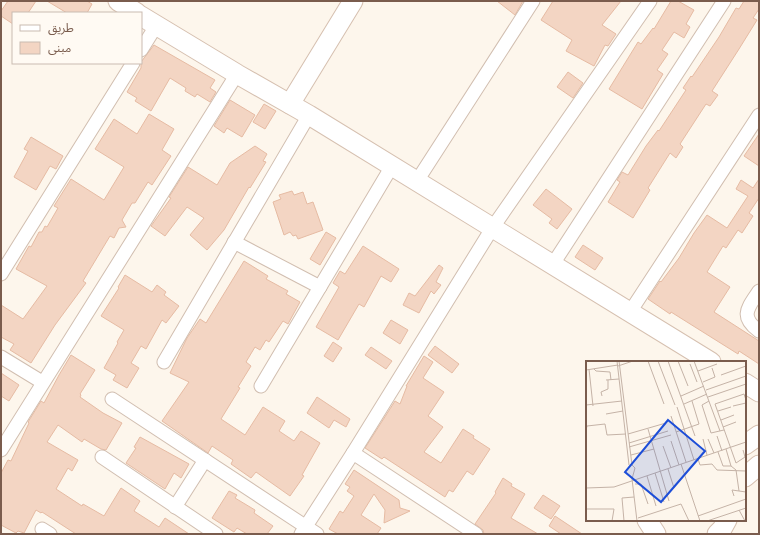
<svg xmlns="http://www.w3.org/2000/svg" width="760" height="535" viewBox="0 0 760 535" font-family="Signika,'Noto Sans Arabic',sans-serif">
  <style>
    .building { fill: #f3d5c3; stroke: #e6bba3 }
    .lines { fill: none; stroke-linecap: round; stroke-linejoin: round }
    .street-casing { stroke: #d1beb0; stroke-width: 15 }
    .secondary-casing { stroke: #d6c0b0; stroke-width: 21 }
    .street { stroke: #fff; stroke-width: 13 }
    .secondary { stroke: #fff; stroke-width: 19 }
    .inset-road { fill: none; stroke: #c5b3a7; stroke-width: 1 }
    .view { fill: #1d4ed8; fill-opacity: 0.15; stroke: #1d4ed8; stroke-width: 2 }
    .inset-edge { fill: none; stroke: #7a5c4d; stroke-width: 2 }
  </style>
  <rect width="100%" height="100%" fill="#fdf6ec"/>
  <g class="building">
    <path d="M8,1H36L28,13H13V24L1,16V11Z"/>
    <path d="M47,1H87L92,4L87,13H67Z"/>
    <path d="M497,1H523L515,15Z"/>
    <path d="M553,1H621L602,25L616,34L608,46L605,45L594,66L566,51L572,40L541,20Z"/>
    <path d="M671,1H678L694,10L686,24L690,27L684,38L674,32L662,50L668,54L657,70L663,74L642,109L609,89L638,42L641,44L653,28L654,29Z"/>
    <path d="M744,1H759V9L753,18L757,20L739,49L712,91L718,95L710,106L706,104L680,144L683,147L676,158L670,153L648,188L650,190L633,218L608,202L620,182L617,180L622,172L628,175L646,146L658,130L659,131L686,90L683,88L691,76L692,77L719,37L736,8L739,9Z"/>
    <path d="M154,45L215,80L210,88L216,92L210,102L197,94L195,97L185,91L186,88L170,78L151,111L135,101L137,98L127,92L141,68V62Z"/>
    <path d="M568,72L583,83L573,98L557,87Z"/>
    <path d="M230,100L255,115L242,137L227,128L224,133L214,126Z"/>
    <path d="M264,104L276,111L265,129L253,122Z"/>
    <path d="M149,114L174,129L162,150L171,156L152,185L148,182L135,203H132L122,220L126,227L119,228L114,238L110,236L83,281L86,283L55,325L31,363L10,350L14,344L1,337V305L23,319L47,286L16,269L29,246L31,247L39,232H42L45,226L47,227L58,208L54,206L71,179L104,200L124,167L95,149L114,119L137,134Z"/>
    <path d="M759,134V166L744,156Z"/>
    <path d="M31,137L63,156L56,169L50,166L36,190L14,177L28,151L24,149Z"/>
    <path d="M255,146L267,154L263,161L266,162L250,188L249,187L224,230L207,250L190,235L204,218L187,207L165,236L151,226L171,198L169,197L188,167L217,185L230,163Z"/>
    <path d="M759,179V198L749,213L753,216L742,233L738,230L726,248L723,246L707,272L730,287L714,312L759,341V364L739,351L738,354L671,312L670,314L648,299L660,281L661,282L679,258L694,233L707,215L727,228L748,196L736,189L741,180L753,188Z"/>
    <path d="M546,189L572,209L557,229L549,223L552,219L533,205Z"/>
    <path d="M292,191L294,195L303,192L307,204L313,202L323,230L298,239L296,235L293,236L290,232L284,235L273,202L281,199L279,195Z"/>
    <path d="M326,232L336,238L320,265L310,259Z"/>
    <path d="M583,245L603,258L595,270L575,257Z"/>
    <path d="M363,246L399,269L391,282L381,276L364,307L359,304L338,340L316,327L339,287L333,283L340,271L345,274Z"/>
    <path d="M244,261L268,276L266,279L288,291L286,294L300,302L288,324L283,321L269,342L266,340L260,350L255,347L246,362L251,366L238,387L240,388L221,419L245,435L263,407L285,421L279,431L294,441L301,431L320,443L302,475L304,476L290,496L256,472L251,478L231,464L233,460L212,446L208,453L162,421L189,382L170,373L187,338L200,319L206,323Z"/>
    <path d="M439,265L443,268L436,282L441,285L434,294L431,291L419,313L403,305L409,293L415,296Z"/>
    <path d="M125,275L152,292L157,285L166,292L164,295L179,306L166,323L162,320L146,349L141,346L131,363L139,368L127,388L113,380L116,375L104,368L118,343L117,342L124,330L101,316L119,288L118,287Z"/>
    <path d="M391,320L408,330L400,344L383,333Z"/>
    <path d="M333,342L342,348L333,362L324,356Z"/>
    <path d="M435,346L459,364L452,373L428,355Z"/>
    <path d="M371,347L392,361L386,369L365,355Z"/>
    <path d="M71,355L95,370L80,394L81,395L80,397L103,413L122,423L106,450L101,449L84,439L82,442L58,425L47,442L78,460L72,471L68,468L56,489L82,506L83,504L104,516L121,488L140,501L134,511L159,527L165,518L189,534H76L42,512L41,513L36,510L24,533L18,531L16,533L1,525V473L8,460L11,461L29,423L28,422L41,401L44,403L59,375Z"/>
    <path d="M424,356L433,362L423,378L444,392L428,416L443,427L424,452L441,463L463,429L474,436L473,438L490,449L473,475L467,471L453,492L449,490L445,497L384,457L382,459L365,448L395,401L400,404L407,386H406Z"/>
    <path d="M1,373L19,385L9,401L1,396Z"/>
    <path d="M317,397L350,419L346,427L334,420L329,428L307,413Z"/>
    <path d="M140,437L189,464L181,478L174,473L165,489L126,463L136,448L134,447Z"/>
    <path d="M354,470L399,500L400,508L410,511L384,523L385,510L374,494L361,515L381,528L377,534H338L329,529L340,511L343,513L354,496L347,491L350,487L345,484Z"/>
    <path d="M503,478L512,484L511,486L525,494L511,518L538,534H484L483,530L475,524L496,493L495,492Z"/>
    <path d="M229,491L237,495L235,498L255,510L254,513L273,526L267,534H247L237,528L234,532L212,518Z"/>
    <path d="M543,495L560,506L551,519L534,508Z"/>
    <path d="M555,516L582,534H561L549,526Z"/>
  </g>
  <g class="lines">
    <g class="street-casing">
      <g id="street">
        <path d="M141,50L156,26"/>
        <path d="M417,181L533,1"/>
        <path d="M234,242L320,287"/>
        <path d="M553,264L724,1"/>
        <path d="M1,274L133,63"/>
        <path d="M759,291C748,308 739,316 759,331"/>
        <path d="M630,312L759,115"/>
        <path d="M1,357L42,382"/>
        <path d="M164,362L309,115"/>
        <path d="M261,386L392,166"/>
        <path d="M112,399L317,534"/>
        <path d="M1,450L237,74"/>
        <path d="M353,453L476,534"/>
        <path d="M102,457L216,534"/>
        <path d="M175,507L205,460"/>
        <path d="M42,529L50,534"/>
        <path d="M301,534L353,453L493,227L650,1"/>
      </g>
    </g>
    <g class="secondary-casing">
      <g id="secondary">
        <path d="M118,1L137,13"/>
        <path d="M141,16L237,74L309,115L711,362"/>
        <path d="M290,104L353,1"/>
        <path d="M745,383L759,392"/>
        <path d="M745,445L759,435"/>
        <path d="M745,477L759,465"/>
        <path d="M647,520L656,534"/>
        <path d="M717,534L722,529L727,520"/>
      </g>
    </g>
    <use href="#street" class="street"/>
    <use href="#secondary" class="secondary"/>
  </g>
  <g transform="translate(586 361)">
    <rect width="160" height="160" fill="#fdf6ec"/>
    <path class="inset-road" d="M31,0L43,104M33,0L46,104L49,107L46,118L51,160M62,0L78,43M72,0L89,44M82,0L109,75M92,0L102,25M108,0L134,70M104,3L111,21M32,5L47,0M3,8L7,45M8,8L10,10L24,11L25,19M0,9L32,4M112,10L131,3M135,14L160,5M20,19L33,18M117,21L129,16L126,7M120,29L160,15M16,35L15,31L22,28V19M95,35L118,25M122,36L160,23M123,40L116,44L125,72L138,69M98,43L121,33M0,44L36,40M147,45L160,42M91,46L108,99M132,50L145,46M20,53L37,50M85,55L100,101M135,59L148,54M137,66L150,61M62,68L83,140M0,69L1,65L19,63L21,74L40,73M90,71L113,63L106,40M42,73L80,62M131,75L136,90M117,78L121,94M122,78L128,92M85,80L93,104M43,82L82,70M77,85L85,107M43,86L85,74M140,88L145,105L150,109L153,130M157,89L159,96L150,102L129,43L158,33L160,39M132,91L137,105H145M45,94L68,88M112,98L114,104L126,103L131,109L160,110M95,103L114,160M82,108L88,127M69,112L78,141M61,115L70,145M49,123H55L62,143M0,127L28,126L160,81M148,135L146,129L160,131M0,148H28L26,160M153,149L159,160M112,155L160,138M52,157L95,143L103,160M38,160L36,137L48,136M121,160L160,147"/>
    <path class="view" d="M82,59L119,90L75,141L39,111Z"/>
    <rect width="160" height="160" class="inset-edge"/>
  </g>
  <rect width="760" height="535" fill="none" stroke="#7a5c4d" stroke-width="4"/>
  <rect x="12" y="12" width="130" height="52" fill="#fffaf3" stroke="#cabbb1"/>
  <rect x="20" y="25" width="20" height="6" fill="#ffffff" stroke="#cabbb1"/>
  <text x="48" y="32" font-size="12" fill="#7a5c4d">طريق</text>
  <rect x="20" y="42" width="20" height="12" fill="#f3d5c3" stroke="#cabbb1"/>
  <text x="48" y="52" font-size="12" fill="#7a5c4d">مبنى</text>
</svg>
